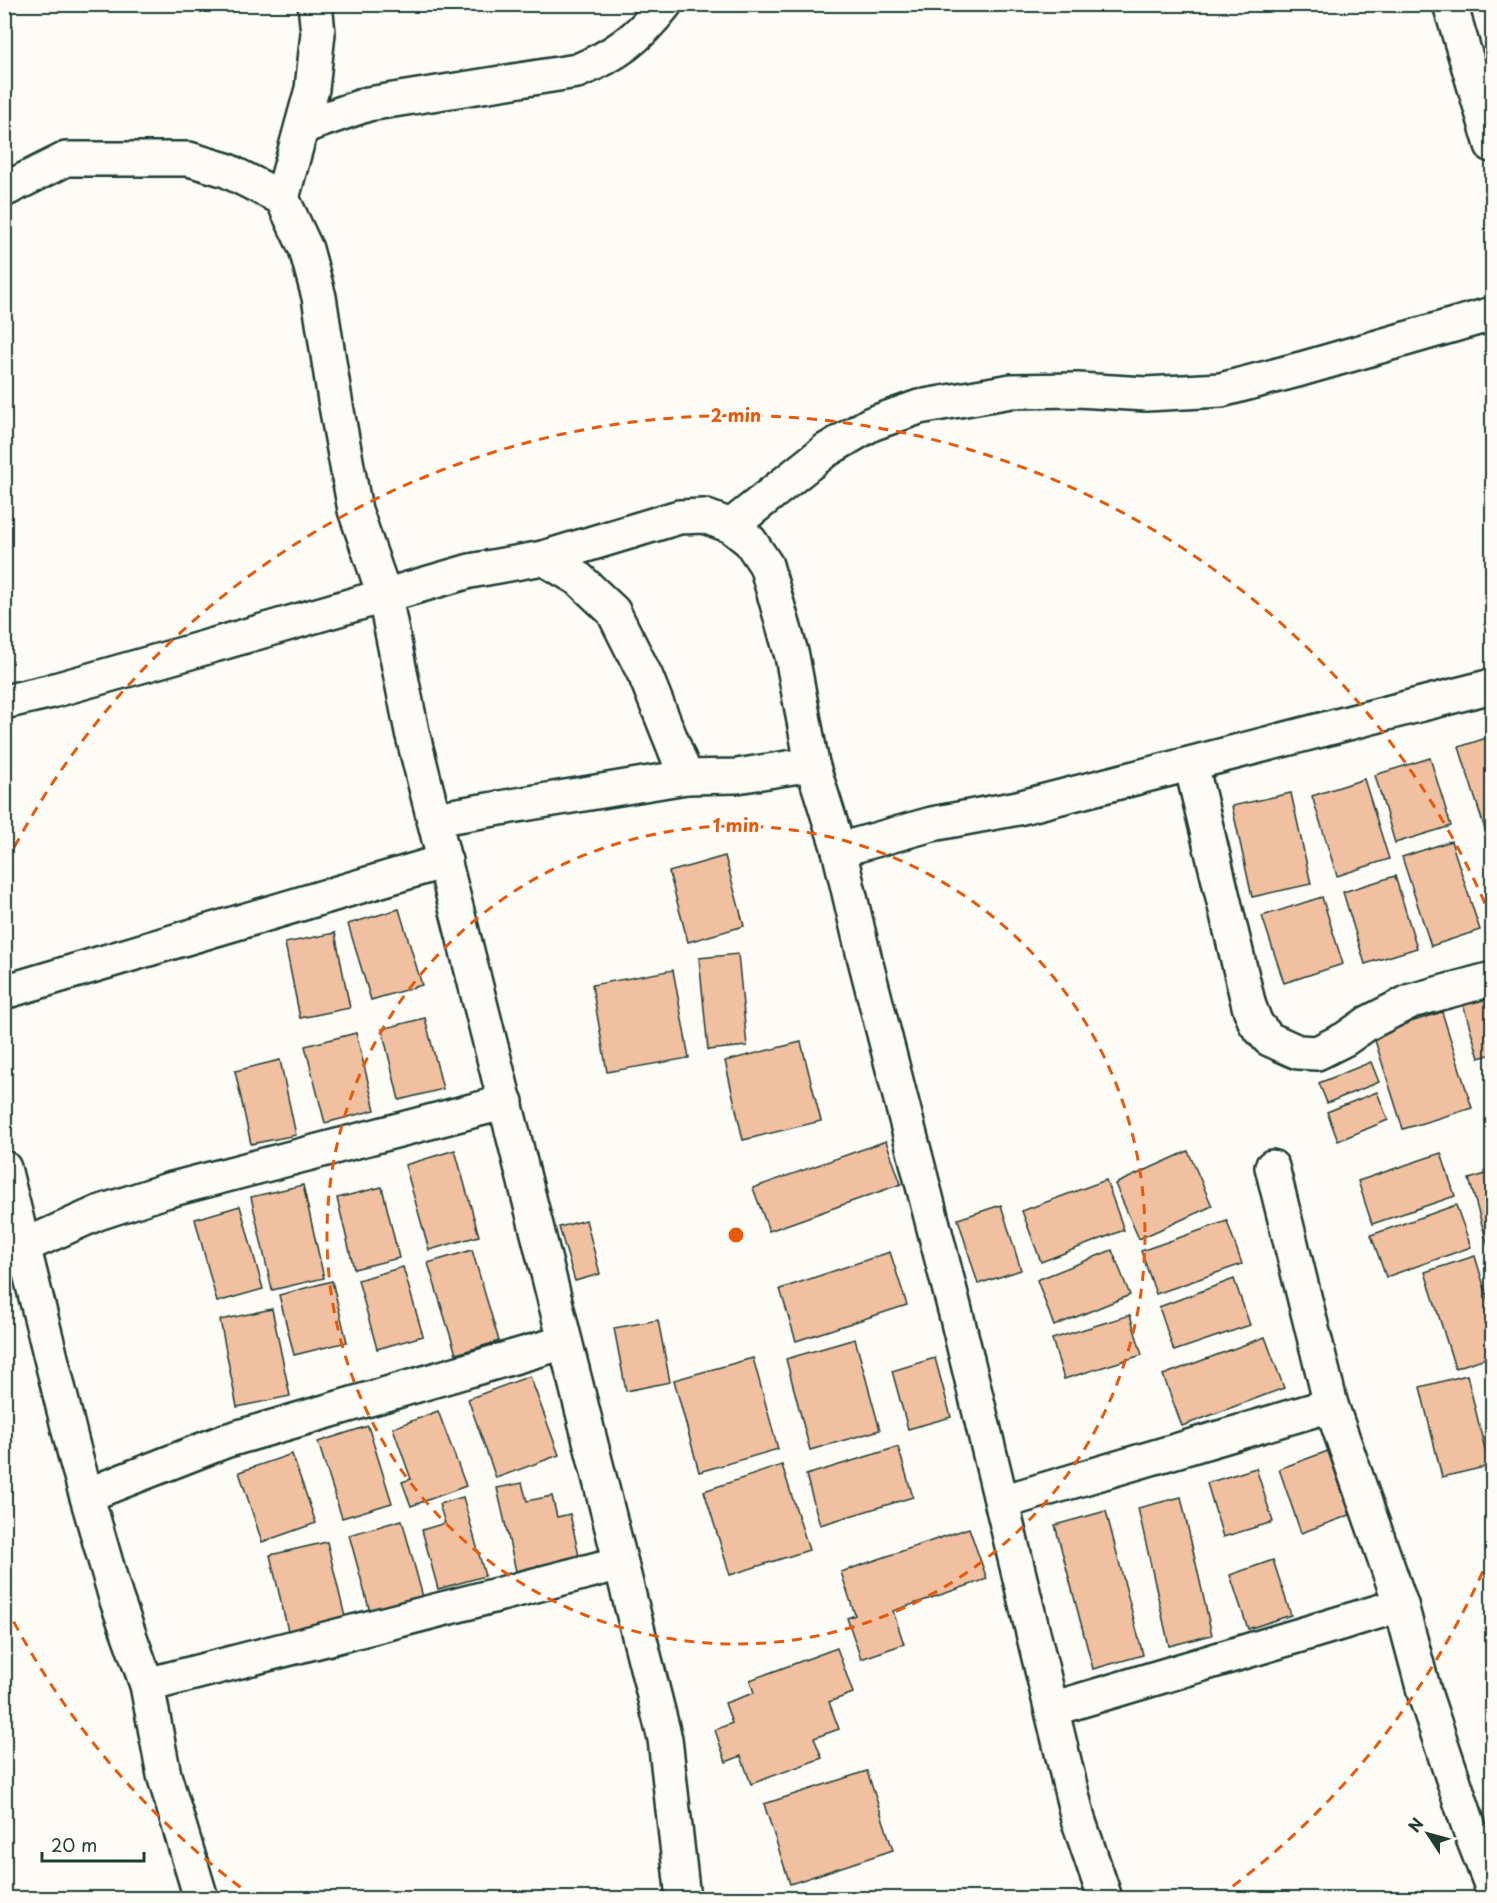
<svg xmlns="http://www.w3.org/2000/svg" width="1497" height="1903" viewBox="0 0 1497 1903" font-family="'Playpen Sans',sans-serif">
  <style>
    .building { fill: #f0c0a0; stroke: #1f3d34; stroke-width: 1.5 }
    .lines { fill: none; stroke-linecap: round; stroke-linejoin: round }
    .street-casing { stroke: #1f3d34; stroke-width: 38 }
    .street { stroke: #fdfcf7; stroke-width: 33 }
    .ring { fill: none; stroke: #e8590c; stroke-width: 3; stroke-dasharray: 10 8 }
    .centre { fill: #e8590c; stroke: #fdfcf7; stroke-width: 3 }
    .ring-label { font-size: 18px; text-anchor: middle; font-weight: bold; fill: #e8590c; stroke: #fdfcf7; stroke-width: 5; stroke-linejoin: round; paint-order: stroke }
  </style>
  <rect width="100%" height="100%" fill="#fdfcf7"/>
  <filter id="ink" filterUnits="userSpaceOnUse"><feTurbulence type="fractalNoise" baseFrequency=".0167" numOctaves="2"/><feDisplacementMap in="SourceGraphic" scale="12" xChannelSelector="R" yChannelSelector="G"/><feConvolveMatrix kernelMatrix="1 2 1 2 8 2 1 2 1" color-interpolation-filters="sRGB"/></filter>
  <g filter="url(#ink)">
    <g class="building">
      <path d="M1492,736V838L1488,839L1459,747Z"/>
      <path d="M1430,758L1451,826L1395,843L1375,775Z"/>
      <path d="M1364,779L1389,859L1337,876L1312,796Z"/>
      <path d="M1291,793L1311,884L1252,897L1232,806Z"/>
      <path d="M1451,841L1480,930L1431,946L1402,857Z"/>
      <path d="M725,856L744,926L688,942L669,872Z"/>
      <path d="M1395,876L1417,948L1365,964L1343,892Z"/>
      <path d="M1322,897L1343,964L1284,983L1262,916Z"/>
      <path d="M399,909L422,985L371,1000L348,924Z"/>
      <path d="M335,933L350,1008L300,1018L285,943Z"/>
      <path d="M738,954L747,1046L708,1050L699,958Z"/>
      <path d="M673,970L689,1058L607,1072L592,985Z"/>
      <path d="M1492,993V1054L1479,1058L1462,1001Z"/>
      <path d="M1442,1012L1472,1108L1403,1129L1373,1034Z"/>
      <path d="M425,1018L443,1089L399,1100L382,1029Z"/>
      <path d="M356,1033L375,1110L325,1123L305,1046Z"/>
      <path d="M801,1042L821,1121L743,1140L725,1061Z"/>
      <path d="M280,1060L296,1135L251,1144L235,1071Z"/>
      <path d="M1371,1062L1379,1082L1327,1103L1319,1083Z"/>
      <path d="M1377,1092L1388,1120L1338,1141L1327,1112Z"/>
      <path d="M886,1141L901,1184L769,1231L753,1188Z"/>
      <path d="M455,1150L479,1236L429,1250L405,1165Z"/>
      <path d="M1188,1151L1212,1206L1139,1239L1115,1184Z"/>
      <path d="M1441,1153L1455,1196L1372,1224L1358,1181Z"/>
      <path d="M1492,1172V1252L1490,1253L1469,1179Z"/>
      <path d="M1106,1180L1124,1230L1041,1262L1022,1211Z"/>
      <path d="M303,1185L324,1278L272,1290L251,1197Z"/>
      <path d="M382,1187L399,1258L354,1269L337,1198Z"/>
      <path d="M1001,1205L1021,1270L978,1284L958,1219Z"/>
      <path d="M1456,1205L1471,1247L1386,1277L1371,1235Z"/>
      <path d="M240,1206L263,1289L217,1302L195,1219Z"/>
      <path d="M586,1220L600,1274L575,1281L559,1227Z"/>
      <path d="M1227,1221L1242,1264L1156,1294L1141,1251Z"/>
      <path d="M472,1250L499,1341L456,1354L428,1263Z"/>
      <path d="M1112,1250L1130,1295L1054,1326L1037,1280Z"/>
      <path d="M890,1252L907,1305L796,1341L780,1289Z"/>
      <path d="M1475,1256L1492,1313V1356L1455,1368L1425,1272Z"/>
      <path d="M403,1267L423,1336L377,1349L358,1280Z"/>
      <path d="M1234,1279L1250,1325L1174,1351L1159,1307Z"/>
      <path d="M332,1281L347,1342L294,1355L279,1295Z"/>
      <path d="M272,1309L290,1396L237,1407L220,1320Z"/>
      <path d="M1130,1315L1142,1355L1064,1379L1052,1339Z"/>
      <path d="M658,1320L670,1382L626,1391L614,1328Z"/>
      <path d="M1265,1337L1284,1388L1182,1426L1163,1375Z"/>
      <path d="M855,1339L880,1430L810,1450L786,1359Z"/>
      <path d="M753,1358L778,1449L699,1472L674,1380Z"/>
      <path d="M935,1358L951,1417L908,1429L892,1371Z"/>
      <path d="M1467,1375L1489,1466L1442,1477L1420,1387Z"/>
      <path d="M530,1376L559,1455L496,1478L468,1399Z"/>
      <path d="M438,1411L466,1486L411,1506L402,1482L411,1479L393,1428Z"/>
      <path d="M368,1426L392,1503L342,1518L318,1442Z"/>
      <path d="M898,1447L913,1497L820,1525L806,1475Z"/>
      <path d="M1328,1451L1350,1515L1301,1533L1279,1469Z"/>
      <path d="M292,1454L316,1523L262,1542L239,1472Z"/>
      <path d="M782,1465L809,1550L730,1575L704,1491Z"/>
      <path d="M1256,1468L1273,1522L1223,1537L1207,1483Z"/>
      <path d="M522,1483L527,1501L552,1496L557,1517L570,1514L579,1556L516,1571L497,1488Z"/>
      <path d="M463,1497L485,1576L438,1589L422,1530L445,1523L439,1504Z"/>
      <path d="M1181,1497L1212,1635L1169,1646L1138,1508Z"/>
      <path d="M1106,1511L1143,1655L1093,1669L1055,1525Z"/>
      <path d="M402,1520L423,1597L370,1612L349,1535Z"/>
      <path d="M969,1528L987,1579L893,1611L904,1644L861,1659L847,1618L855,1615L841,1572Z"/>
      <path d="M327,1542L345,1617L288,1631L270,1555Z"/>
      <path d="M1273,1560L1291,1615L1248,1629L1230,1575Z"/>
      <path d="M837,1648L853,1693L829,1702L839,1729L814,1738L822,1758L751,1784L741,1756L726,1762L715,1730L732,1723L725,1703L754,1693L750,1680Z"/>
      <path d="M867,1771L893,1850L790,1884L764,1804Z"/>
    </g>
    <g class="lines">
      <g class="street-casing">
        <g id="street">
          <path d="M1450,4L1492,145"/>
          <path d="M302,127L368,104L577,71C616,55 639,38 665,4"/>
          <path d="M4,190L66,159H189L226,170L282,198L306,249L319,297L335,400L355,510L385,597L412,732L665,1739L683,1898"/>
          <path d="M282,198L312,89L318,33L315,4"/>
          <path d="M731,526L825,451L871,424L919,407L1011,391L1078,390L1146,394L1221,390L1301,369L1492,314"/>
          <path d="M543,558L679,517L704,516L731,526L750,541L766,565L792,656L812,764L839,850L863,952L957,1318L1078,1819L1105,1898"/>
          <path d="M4,702L48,692L183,654L470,571L543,558L579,579L613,611L646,677L686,777L737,776L812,764"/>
          <path d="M1191,764L1249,1006L1256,1024L1269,1039L1298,1052L1317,1053L1345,1039L1368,1023L1411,1001L1492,979"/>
          <path d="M434,819L686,777"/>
          <path d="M839,850L932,824L1018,808L1492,686"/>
          <path d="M4,992L445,861"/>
          <path d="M1272,1167L1331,1405L1401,1605L1425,1695L1471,1833L1492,1887"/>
          <path d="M4,1168L76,1459L116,1598L147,1685L164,1775L201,1898"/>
          <path d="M24,1246L98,1213L165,1191L506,1102"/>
          <path d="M87,1495L225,1441L565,1342"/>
          <path d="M1002,1502L1331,1405"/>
          <path d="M147,1685L621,1563"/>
          <path d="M1052,1709L1401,1605"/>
        </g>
      </g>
      <use href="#street" class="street"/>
    </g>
  </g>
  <g class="ring">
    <circle cx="736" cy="1235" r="409"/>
    <path d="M1490 1555A819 819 0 0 1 1217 1898M255 1898A819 819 0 0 1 6 1607M6 863A819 819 0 0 1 1490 915"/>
  </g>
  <circle cx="736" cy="1235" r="9" class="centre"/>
  <g class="ring-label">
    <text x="736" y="422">2 min</text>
    <text x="736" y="832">1 min</text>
  </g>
  <rect width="1497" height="1903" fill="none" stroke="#fdfcf7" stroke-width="24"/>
  <rect x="12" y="12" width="1473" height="1879" fill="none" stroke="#1f3d34" stroke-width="2" filter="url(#ink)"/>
  <g transform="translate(1428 1834) rotate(306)" stroke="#fdfcf7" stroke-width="4.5" paint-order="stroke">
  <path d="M0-4.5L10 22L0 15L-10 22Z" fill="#1f3d34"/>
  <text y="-9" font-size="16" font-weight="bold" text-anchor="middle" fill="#1f3d34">N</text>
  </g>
  <path d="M42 1852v9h102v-9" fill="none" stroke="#1f3d34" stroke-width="3"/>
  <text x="51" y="1852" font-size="18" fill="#1f3d34" stroke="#fdfcf7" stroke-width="4.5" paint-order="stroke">20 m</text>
</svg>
